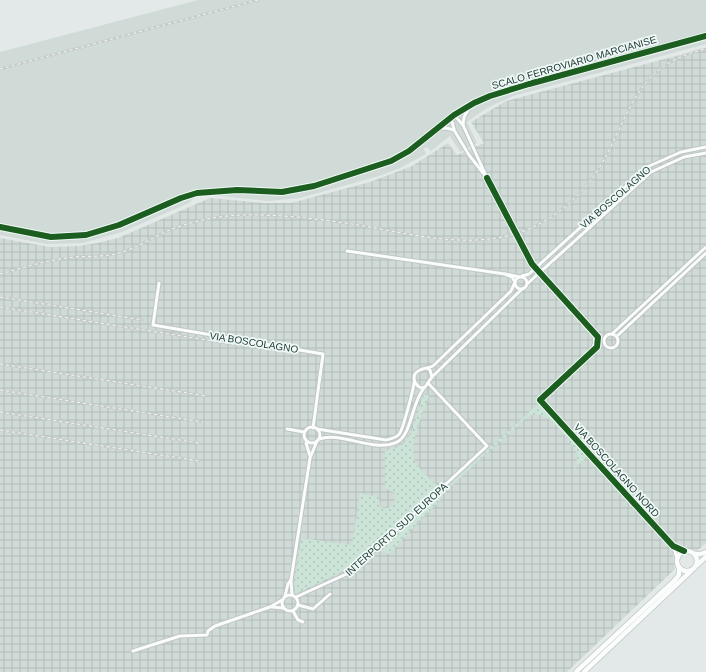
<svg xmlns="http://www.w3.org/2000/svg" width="706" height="672" viewBox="0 0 706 672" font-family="Helvetica,sans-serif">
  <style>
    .built { fill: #d0dbd8 }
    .industrial { fill: url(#industrial-grid) }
    .grass { fill: url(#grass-dots) }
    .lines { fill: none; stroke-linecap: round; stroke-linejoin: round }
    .street-casing { stroke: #c0c6c5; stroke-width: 5 }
    .secondary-casing { stroke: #bfc7c5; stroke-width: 6 }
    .street { stroke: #fbfcfc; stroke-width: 3 }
    .secondary { stroke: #fbfcfc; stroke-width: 4.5 }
    .rail-casing { stroke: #c6cbca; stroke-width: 2.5 }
    .rail { stroke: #f1f9f6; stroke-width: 1; stroke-dasharray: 3; stroke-linecap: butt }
    .street-bridge-casing { stroke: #c0c6c5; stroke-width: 5; stroke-linecap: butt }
    .street-bridge { stroke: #fbfcfc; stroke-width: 3 }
    .cycleway-casing { stroke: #f1f9f6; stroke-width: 8 }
    .cycleway { stroke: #1b5e20; stroke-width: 6 }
    .labels { text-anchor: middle; stroke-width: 3.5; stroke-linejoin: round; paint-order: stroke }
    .street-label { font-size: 10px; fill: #203e3b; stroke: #f1f9f6 }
  </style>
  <defs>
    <pattern id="industrial-grid" width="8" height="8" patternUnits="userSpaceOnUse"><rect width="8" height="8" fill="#d0dbd8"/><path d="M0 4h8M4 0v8" fill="none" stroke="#b2bdba"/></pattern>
    <pattern id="grass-dots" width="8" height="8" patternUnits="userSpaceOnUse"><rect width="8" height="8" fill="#cbe4d7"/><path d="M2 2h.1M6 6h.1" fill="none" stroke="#aec5b9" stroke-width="1.8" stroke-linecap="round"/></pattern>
  </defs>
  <rect width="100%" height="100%" fill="#e3e9e8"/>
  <path class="built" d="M198,0H706V44L513,96L487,108L467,122L477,143L460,152L450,136L431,151L426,147L424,149L426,154L400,168L379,176L300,198L268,201L213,195L203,196L194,198L189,203L122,232L83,243L47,244L0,235V52Z"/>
  <path class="industrial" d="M706,48V543L697,551L676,545L672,549L675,569L567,672H0V238L50,247L78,246L97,243L118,238L210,198L264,203H291L370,182L412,166L448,143L457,155L484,143L471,122L506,101Z"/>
  <g class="grass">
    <path d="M425,393L429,396C424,410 407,449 415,462C421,471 431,479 439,487L354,566L297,593L294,591L301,538L352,545L360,493L379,497L380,506L383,508C393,509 396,502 395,493L385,488V452C390,448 397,449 402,445C416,433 418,405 425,393Z"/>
    <path d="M538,404L587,457L574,469L578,456C575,447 553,419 544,416C538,414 533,414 528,416L439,497L441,500L420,520L390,554H387L383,550L389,540Z"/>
  </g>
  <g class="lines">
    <g class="street-casing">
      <g id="street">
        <path d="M454,115L463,125"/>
        <path d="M451,118L454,129"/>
        <path d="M437,129L446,128L454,130L469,155L487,178L463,125L464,117L470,107"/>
        <path d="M487,178L513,227"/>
        <path d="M0,227L51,237L86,235L119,225L181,198L197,193L237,190L282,192L314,186L391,161L409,151L454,115L474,103L490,96L529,84L706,36"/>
        <path d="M519,241L530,262"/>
        <path d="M347,251L505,274"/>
        <path d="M522,276L529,274L647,167L681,152L706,147"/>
        <circle cx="521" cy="283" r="6"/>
        <path d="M544,277L597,333L599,341L597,347L540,400L673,546L684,551"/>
        <path d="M159,283L153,325L323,354L313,428"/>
        <path d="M527,284L651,172L684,157L706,153"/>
        <path d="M613,333L706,247"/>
        <circle cx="611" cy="341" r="7"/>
        <path d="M617,336L706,253"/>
        <path d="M592,350L595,342L593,330"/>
        <path d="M427,368L430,370L432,377L425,387L421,388C413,384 411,374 420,370C424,368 429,368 433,366L511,291L515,282L512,277L505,274L520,277"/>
        <path d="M432,377L522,289"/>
        <circle cx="312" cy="435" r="8"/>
        <path d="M287,429L304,432"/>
        <path d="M317,429L386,440C391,439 397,438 400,433C403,428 414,388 414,382"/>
        <path d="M319,439C340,431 372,452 395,443C412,437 411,403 424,388"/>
        <path d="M306,443L310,456"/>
        <path d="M673,546L677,558"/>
        <circle cx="290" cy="603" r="8"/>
        <path d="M292,595L291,580L310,458L317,441"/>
        <path d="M285,596L288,584L291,580"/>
        <path d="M296,597L351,572L487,446L428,383"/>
        <path d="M298,605L313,609L330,594"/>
        <path d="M272,607L283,608"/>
        <path d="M293,611L298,620L303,622"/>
        <path d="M133,651L180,636L207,635L208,631L215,626L270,607L282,600"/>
      </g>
    </g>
    <g class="secondary-casing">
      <g id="secondary">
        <circle cx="687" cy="561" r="10"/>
        <path d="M694,554H701L706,552"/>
        <path d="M697,565L706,557"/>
        <path d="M576,672L674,581L679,575V567"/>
        <path d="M584,672L691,571"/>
      </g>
    </g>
    <use href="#street" class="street"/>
    <use href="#secondary" class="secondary"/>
    <g class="rail-casing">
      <g id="rail">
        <path d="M0,69L258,0"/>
        <path d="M0,274C22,268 44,261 67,258C84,255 102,258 119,253C137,248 153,237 170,230C192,221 218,216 241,215C279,214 320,219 358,225C411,234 468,250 521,232C552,221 580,198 598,170C631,116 633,65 706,49"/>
        <path d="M0,297L143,320"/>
        <path d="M0,307L238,345"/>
        <path d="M0,364L207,396"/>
        <path d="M0,390L203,422"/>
        <path d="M0,412L199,443"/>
        <path d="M0,430L199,461"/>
      </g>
    </g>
    <use href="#rail" class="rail"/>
    <g class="street-bridge-casing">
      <g id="street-bridge">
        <path d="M513,227L519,241"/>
        <path d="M530,262L544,277"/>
      </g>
    </g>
    <use href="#street-bridge" class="street-bridge"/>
    <g class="cycleway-casing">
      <g id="cycleway">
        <path d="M487,178L532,264L598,337L597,347L540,400L673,546L684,551"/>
        <path d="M0,227L51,237L86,235L119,225L181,198L197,193L237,190L282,192L314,186L391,161L409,151L454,115L474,103L490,96L529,84L706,36"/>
      </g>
    </g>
    <use href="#cycleway" class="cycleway"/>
  </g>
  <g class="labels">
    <g class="street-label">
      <text transform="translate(574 62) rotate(-16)" y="4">SCALO FERROVIARIO MARCIANISE</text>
      <text transform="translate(615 197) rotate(-41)" y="4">VIA BOSCOLAGNO</text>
      <text transform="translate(254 342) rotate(9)" y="4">VIA BOSCOLAGNO</text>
      <text transform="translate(617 470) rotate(48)" y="4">VIA BOSCOLAGNO NORD</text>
      <text transform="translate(396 529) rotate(-42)" y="4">INTERPORTO SUD EUROPA</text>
    </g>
  </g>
</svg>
